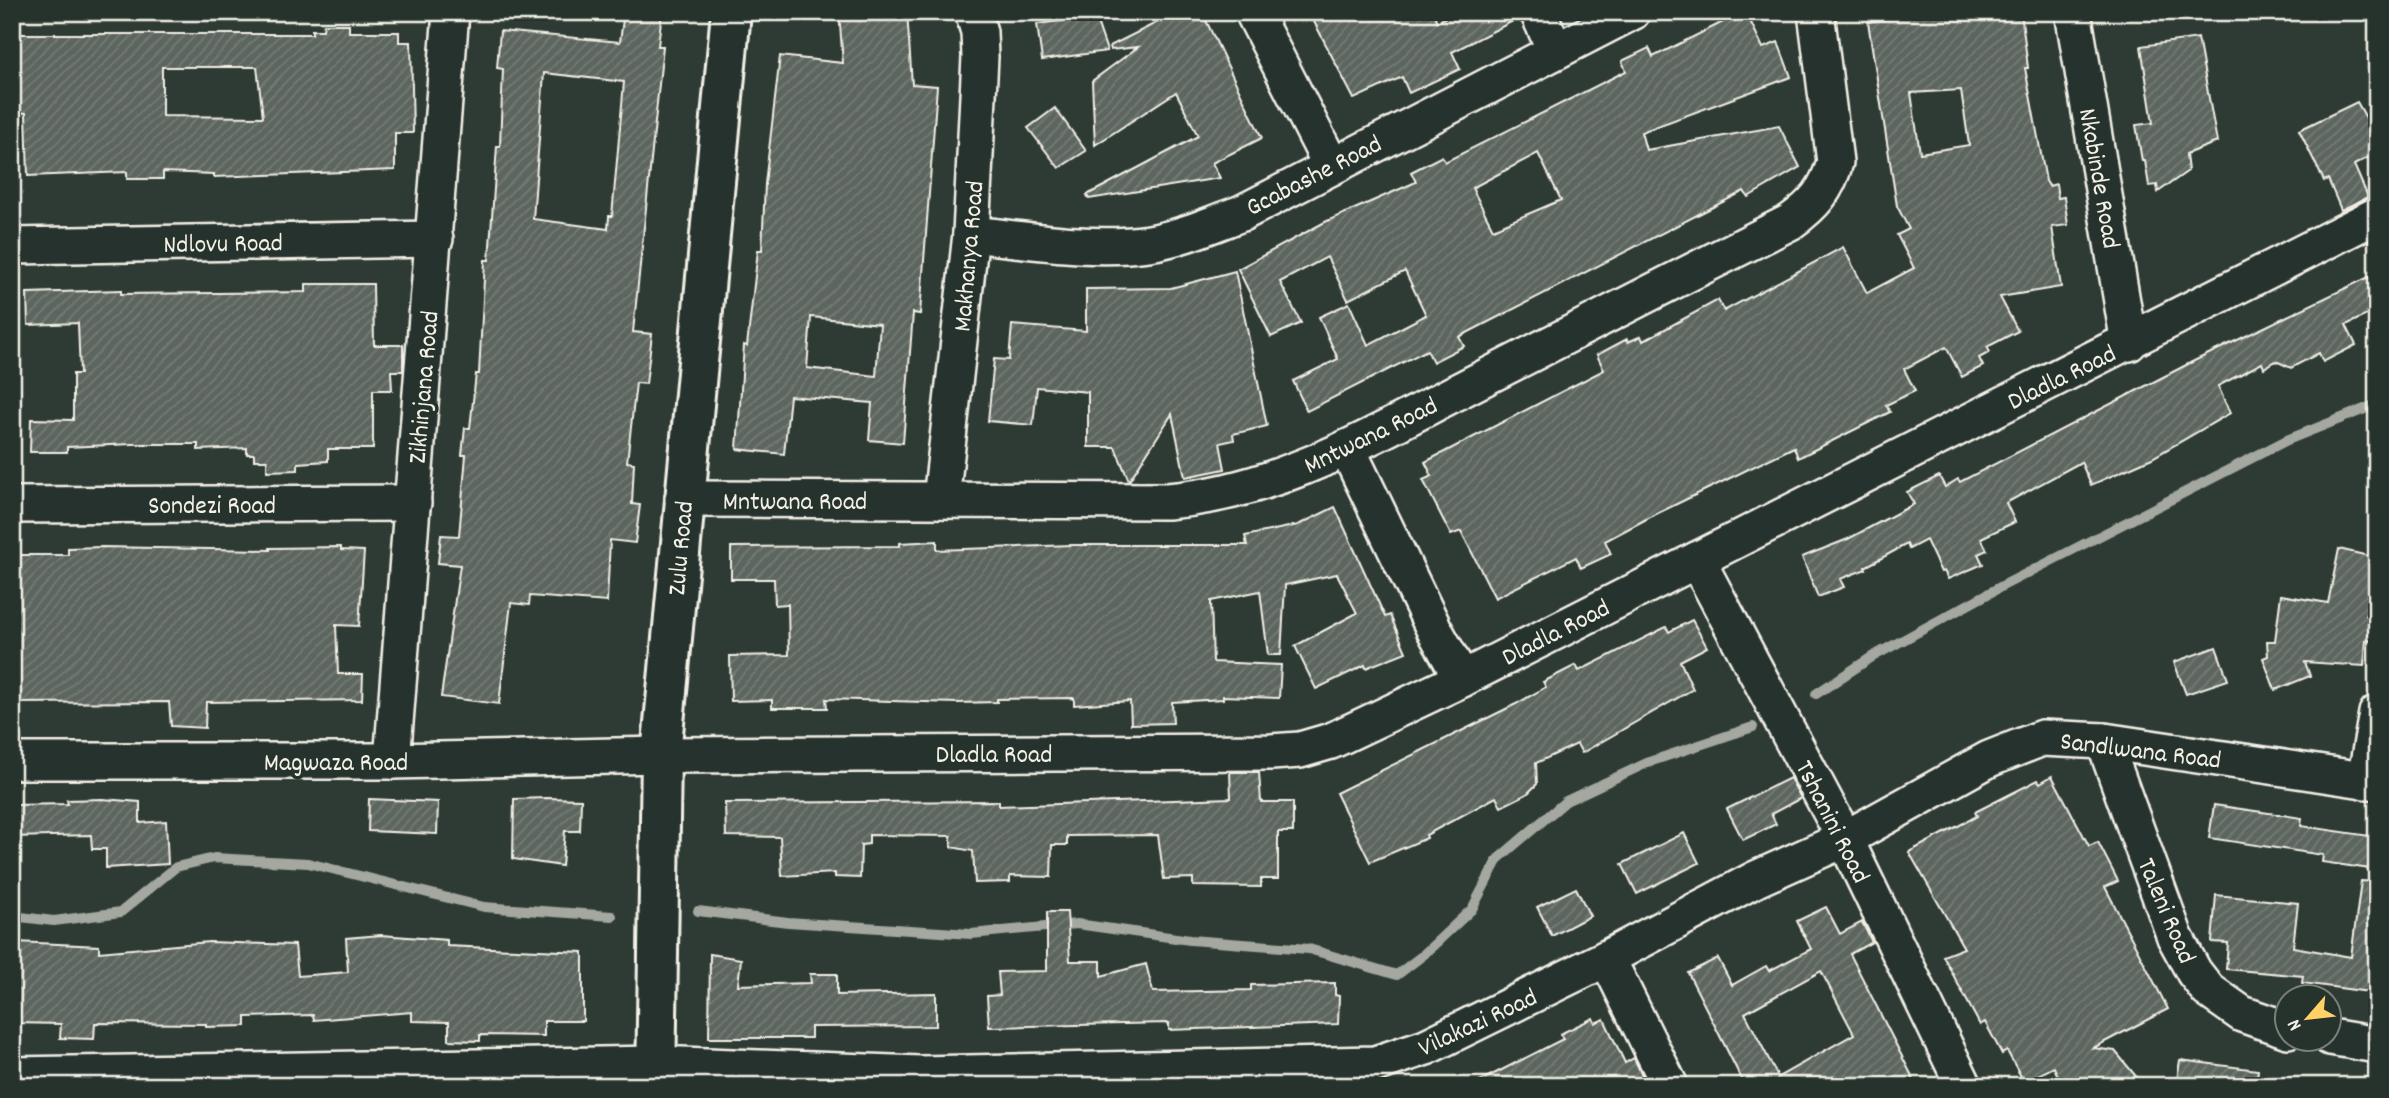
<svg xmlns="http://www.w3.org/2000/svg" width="2389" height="1098" viewBox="0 0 2389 1098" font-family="Dekko,sans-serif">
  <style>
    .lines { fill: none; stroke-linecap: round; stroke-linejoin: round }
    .stream { stroke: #a4a8a0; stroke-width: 10 }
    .building { fill: url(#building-hatch); stroke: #f4f1e8; stroke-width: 2; fill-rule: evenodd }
    .minor-casing { stroke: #f4f1e8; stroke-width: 40 }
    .tertiary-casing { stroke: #f4f1e8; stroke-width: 44 }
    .minor { stroke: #26332d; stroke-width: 35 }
    .tertiary { stroke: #26332d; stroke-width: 38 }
    .labels { text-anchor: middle; stroke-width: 7; stroke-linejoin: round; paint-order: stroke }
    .street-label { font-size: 26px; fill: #f4f1e8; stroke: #26332d }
  </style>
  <defs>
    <pattern id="building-hatch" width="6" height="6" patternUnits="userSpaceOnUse" patternTransform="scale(1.75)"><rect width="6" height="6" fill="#5c655e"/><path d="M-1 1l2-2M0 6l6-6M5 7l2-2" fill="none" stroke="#747c75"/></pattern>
  </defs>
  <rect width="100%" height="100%" fill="#2e3b34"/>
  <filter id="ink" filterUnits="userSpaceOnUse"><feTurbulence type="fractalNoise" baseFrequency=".0143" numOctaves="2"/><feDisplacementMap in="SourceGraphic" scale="14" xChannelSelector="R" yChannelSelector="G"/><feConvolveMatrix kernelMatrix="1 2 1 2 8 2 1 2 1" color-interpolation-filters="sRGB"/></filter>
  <g filter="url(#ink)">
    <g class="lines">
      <g class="stream">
        <path d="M1816,694L1872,657L2004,585L2287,440L2377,404"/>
        <path d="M698,911L788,922L971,934L1077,924L1190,940L1309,949L1397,975L1423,955L1472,909L1498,859L1566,801L1649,762L1753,727"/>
        <path d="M12,916L54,921L121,912L176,867L214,858L308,863L484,907L612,916"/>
      </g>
    </g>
    <g class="building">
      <path d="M624,12H662L658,46H663L633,332L652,334L646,384L636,383L627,462L634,463L632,504L640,505L635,543L610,540L607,602L530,596L529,605L511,603L499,704L441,697L460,565L438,563L441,535L459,536L466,455H462L465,428H470L476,374H479L485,260H489L497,146H500L503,69L497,68L500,31L620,42ZM544,73L624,82L612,216H609L608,229L533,219Z"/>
      <path d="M839,12H907L912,84L937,86L920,314L913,313L903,443L869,440L872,403L790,396L784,454L737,449L744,345L747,346L758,250H762L765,184L780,56L843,63ZM811,317L880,324L876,376L807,368Z"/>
      <path d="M1178,12H1202L1262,138L1212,163L1220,178L1089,199L1087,195L1198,136L1176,92L1095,145L1092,81L1138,47L1111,50L1110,46Z"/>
      <path d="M1309,12H1433L1437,22L1455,12H1518L1519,18L1452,52L1460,69L1409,93L1402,77L1354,99Z"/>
      <path d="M1743,12H1746L1763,48L1778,42L1791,77L1641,132L1646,150L1779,126L1800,167L1748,197L1744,191L1459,337L1464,346L1433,362L1427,350L1307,411L1293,381L1338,359L1319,317L1349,303L1368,345L1426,315L1405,271L1348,300L1327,257L1280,282L1301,323L1271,337L1238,269L1325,222L1416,182L1411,172L1442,156L1445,162L1626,71L1622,61L1649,48L1653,57ZM1538,153L1561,200L1493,229L1472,188Z"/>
      <path d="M1906,12H2021L2028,68H2025L2046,181L2049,186L2056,184L2058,198L2064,197L2068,225L2052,227L2061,287L2000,297L2018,331L1987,347L1990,352L1979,358L1983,366L1962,377L1946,347L1904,369L1915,391L1886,405L1890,412L1798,458L1794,447L1654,515L1605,541L1611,554L1581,568L1576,557L1495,598L1461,531L1451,535L1423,480L1432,476L1425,462L1604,370L1597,355L1627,339L1628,342L1641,336L1643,341L1718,300L1724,311L1843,247L1867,293L1914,268L1897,235L1909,229L1897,206L1868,22L1906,16ZM1961,90L1969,145L1920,153L1911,93Z"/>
      <path d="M1095,16L1107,51L1042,60L1037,24Z"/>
      <path d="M324,24H349V32H399V42H411L413,133H395V170L214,177V174L163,172V179H127V172L28,176L26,113L12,112V34H312V30H323ZM162,67H257L263,117L162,116Z"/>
      <path d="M2198,38L2217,142L2186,154L2188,171L2158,192L2157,185L2149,186L2145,161H2142L2136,125L2153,123L2141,46Z"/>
      <path d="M2357,102L2377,137V153L2354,165L2368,197L2341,210L2328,179L2324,181L2299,130Z"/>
      <path d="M1055,108L1086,151L1059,168L1028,128Z"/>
      <path d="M1235,271L1267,426L1233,434L1234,440L1220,443L1225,469L1185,477L1172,414L1129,481L1115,447H1088V392L1037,387L1033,425L988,421L994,359L1009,360L1012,325L1086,331V289L1171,288Z"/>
      <path d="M2377,273V310L2346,325L2356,345L2323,362L2319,353L2291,368L2276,361L2264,368L2262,363L2218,386L2230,413L2152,458L2091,485L2081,462L2006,503L2015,522L1981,538L1987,550L1978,554L1983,564L1948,579L1944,571L1941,572L1926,540L1909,549L1907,544L1865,567L1866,569L1840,579L1844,587L1818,597L1802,557L1848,539L1914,504L1907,492L1939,476L1945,487L1958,479L1960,482L2194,361Z"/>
      <path d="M306,284H373L374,345H403V371H391L392,390H373V449H328V461L298,463V470L267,471V460H254V454H247V448L198,450V444H132L67,447V452H30L31,419L73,420V374H80L78,323L28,325L27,293L121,290V294L306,292Z"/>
      <path d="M1335,507L1385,617L1390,615L1406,652L1366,668L1365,665L1316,689L1295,646L1357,613L1337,574L1285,585L1281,655H1268L1260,591L1211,601L1213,662L1281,665L1279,698L1223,696V699L1172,702L1173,723L1131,724L1130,701L1074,705V698L997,699V702L957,703L826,699L827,708H772V700L731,701L730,656L789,655L788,604L775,605L774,579H731V547L900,546V543L937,541V550L1072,545H1247L1245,536L1298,525Z"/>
      <path d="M103,547L270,550V548L341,547V550L364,551L359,626L336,625L338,674H363L362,700L206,702L205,728L171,726L169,702L12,703V555H68V548Z"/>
      <path d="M2339,549L2377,558L2366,615L2375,617L2372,641L2366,640L2364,666L2305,662L2310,676L2275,690L2263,658L2268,656L2267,641H2275L2281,595L2328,603Z"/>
      <path d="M1692,620L1707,647L1680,661L1693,689L1582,753L1577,744L1536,763L1537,784L1527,794L1501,807L1496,797L1426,835L1427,838L1370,862L1336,793L1516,704L1546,687L1543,682L1576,665L1579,671L1666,627L1669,632Z"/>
      <path d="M2216,647L2228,680L2186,694L2174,662Z"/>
      <path d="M1230,772H1259L1261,802H1293V832H1278V879H1261V887L1193,886V878L1164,879L1158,835L1067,836V845H1052L1051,877L1010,876V882L975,883L973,851L951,847V836L869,835V844L861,845L860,878L835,877V873L782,876L780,837L726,836L725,803L999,801V806L1231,798Z"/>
      <path d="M2052,776L2089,846L2098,842L2118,881L2105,887L2168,1009L2093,1048L2115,1051L2144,1086H2062L2054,1067L2024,1082L2007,1051L2002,1054L1985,1022L1980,1025L1943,956L1964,948L1909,852L1977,816L1975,812L2038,780L2040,783Z"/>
      <path d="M1790,778L1801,798L1771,814L1776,824L1743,840L1727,809Z"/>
      <path d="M547,798L581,799L580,831H565L562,866L513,859L514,799Z"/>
      <path d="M102,799L140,802V823L166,821L168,864L106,868V849H92L91,835L12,837V805L68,804L67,800Z"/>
      <path d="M369,799L438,802L437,834L368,831Z"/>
      <path d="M2214,805L2302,818L2301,826L2377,837V870L2322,862L2323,855L2209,838Z"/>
      <path d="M1684,833L1699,863L1637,894L1622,864Z"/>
      <path d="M2361,881L2377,882V993L2302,983L2303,976L2226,969L2228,943L2212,942L2216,895L2298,903L2293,947L2351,957Z"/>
      <path d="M1576,888L1590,916L1552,936L1537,907Z"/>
      <path d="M1826,907L1840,934L1862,922L1872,942L1850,954L1917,1086H1745L1718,1032L1688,973L1718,958L1732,985L1766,966L1769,971L1811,949L1797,921ZM1821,971L1854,1034L1778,1077L1745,1013Z"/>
      <path d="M1047,912H1067L1070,961H1101V976L1146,964L1153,992L1251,990V985L1335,983V995L1339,996L1338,1024L1169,1030V1023L989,1027L987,996L1000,995L998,972L1047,971Z"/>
      <path d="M381,935L447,940V946L583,952V1021H544V1036L480,1035V1041L449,1040V1022L412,1021V1012L314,1020L313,1015L246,1017V1026L206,1027V1024L95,1023L94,1039L60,1038L61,1024L14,1023L17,942L99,946V952L209,942L295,945L298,976L348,972L346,938Z"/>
      <path d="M710,954L741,959L738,985L811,983L810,974H837V995L936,993V1026L811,1027V1038H709Z"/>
      <path d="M1593,1018L1595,1023L1604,1019L1625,1063L1634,1058L1647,1086H1470L1563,1039L1560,1034Z"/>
      <path d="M2180,1060L2258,1070L2256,1086H2176Z"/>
    </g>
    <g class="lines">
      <g class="minor-casing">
        <g id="minor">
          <path d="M1253,12L1331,165"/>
          <path d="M1538,12L1555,50"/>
          <path d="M2073,12L2129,343"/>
          <path d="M971,234C1030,240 1091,251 1149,243C1181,238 1212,224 1242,213L1632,12"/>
          <path d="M12,246L435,239"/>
          <path d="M1347,448L1434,629L1462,679"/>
          <path d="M683,499L1167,501C1282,492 1381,430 1482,379C1585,326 1687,274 1790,222C1814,205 1827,190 1835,162L1816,12"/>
          <path d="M941,500L971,234L980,57L979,32L973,12"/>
          <path d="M12,505L413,503"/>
          <path d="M1697,560L1845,839L1964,1086"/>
          <path d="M2104,741L2175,937L2194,972L2208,990L2242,1014L2288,1030"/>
          <path d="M12,761H392L661,755L1271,752L1300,750L1331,741L1462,679L2377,215"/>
          <path d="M392,761L451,12"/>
          <path d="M2365,781L2377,713"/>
          <path d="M1607,958L1670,1086"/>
          <path d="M2330,1037L2377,1045"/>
          <path d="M12,1075L656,1064L920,1074L1375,1064L1426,1047L1607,958L1756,879L1845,839L1989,759L2042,738L2104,741L2377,782"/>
        </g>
      </g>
      <g class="tertiary-casing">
        <path id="tertiary" d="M656,1086L661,755L731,12"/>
      </g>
      <use href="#minor" class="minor"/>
      <use href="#tertiary" class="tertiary"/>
    </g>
  </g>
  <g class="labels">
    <g class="street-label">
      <text transform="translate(1313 174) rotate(-27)" y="9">Gcabashe Road</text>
      <text transform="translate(2101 178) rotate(80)" y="9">Nkabinde Road</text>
      <text transform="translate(223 242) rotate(-1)" y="9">Ndlovu Road</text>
      <text transform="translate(967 256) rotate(-85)" y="9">Makhanya Road</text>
      <text transform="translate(2061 376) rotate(-26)" y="9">Dladla Road</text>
      <text transform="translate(422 387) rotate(-85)" y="9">Zikhinjana Road</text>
      <text transform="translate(1370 434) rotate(-26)" y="9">Mntwana Road</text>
      <text x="795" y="509">Mntwana Road</text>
      <text x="212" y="513">Sondezi Road</text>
      <text transform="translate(679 548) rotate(-85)" y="9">Zulu Road</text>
      <text transform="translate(1555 631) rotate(-27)" y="9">Dladla Road</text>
      <text transform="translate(2141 749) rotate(7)" y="9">Sandlwana Road</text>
      <text x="994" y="762">Dladla Road</text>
      <text x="336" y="770">Magwaza Road</text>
      <text transform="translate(1834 821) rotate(63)" y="9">Tshanini Road</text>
      <text transform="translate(2168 910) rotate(67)" y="9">Taleni Road</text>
      <text transform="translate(1477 1021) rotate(-25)" y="9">Vilakazi Road</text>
    </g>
  </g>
  <rect width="2389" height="1098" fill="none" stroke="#26332d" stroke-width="42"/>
  <rect x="21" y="21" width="2347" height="1056" fill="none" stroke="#f4f1e8" stroke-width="2.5" filter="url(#ink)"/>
  <g transform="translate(2308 1018) rotate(242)"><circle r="33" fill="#26332d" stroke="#787f78" stroke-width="2"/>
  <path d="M0-5L12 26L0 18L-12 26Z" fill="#ffd166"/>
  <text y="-10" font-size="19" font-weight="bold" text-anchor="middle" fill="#f4f1e8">N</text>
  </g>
</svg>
